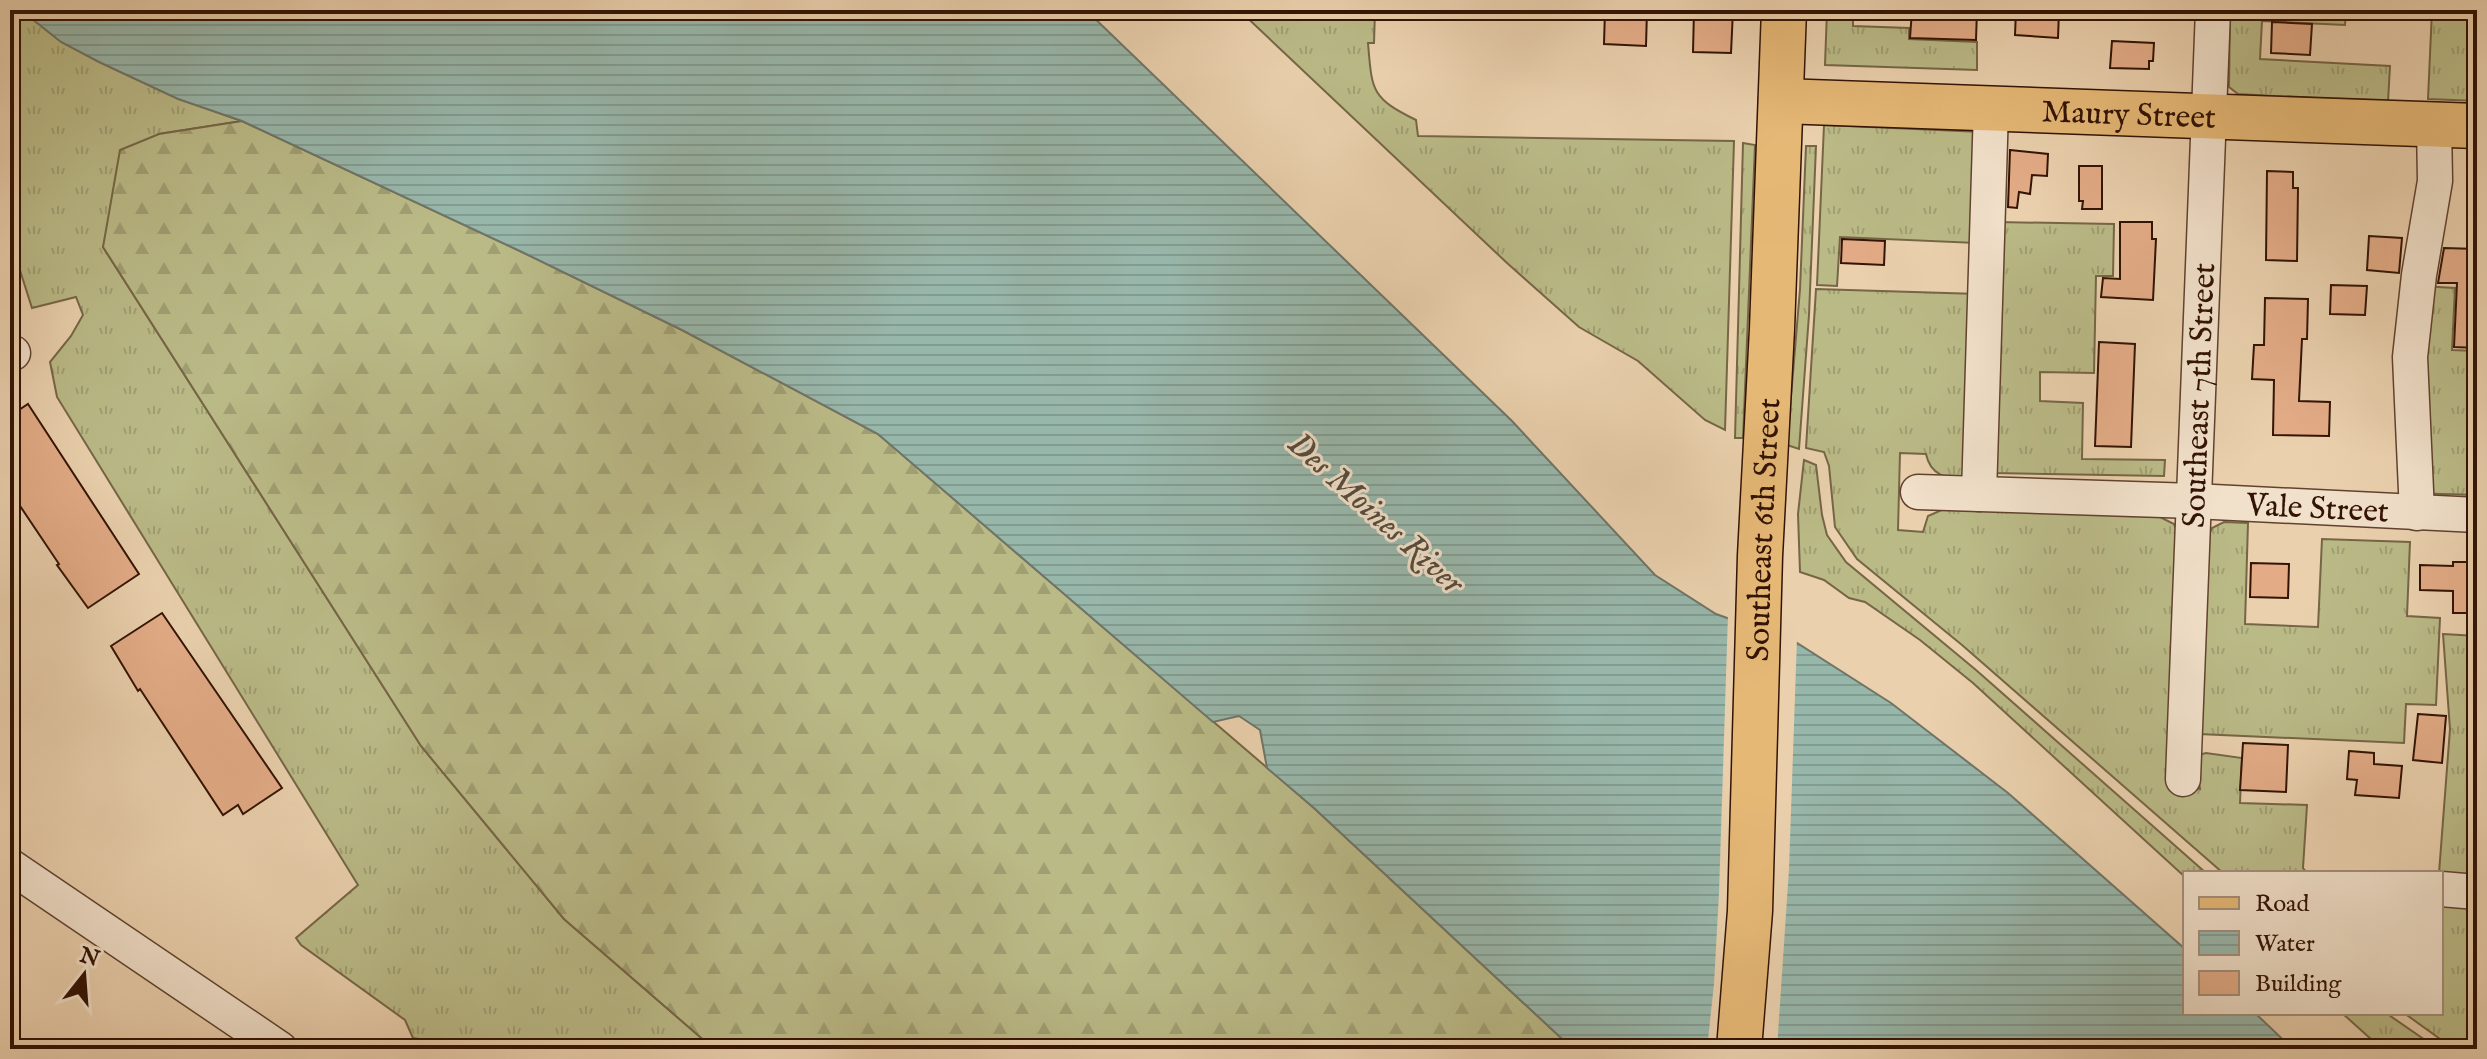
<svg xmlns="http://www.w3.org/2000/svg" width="2487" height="1059" viewBox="0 0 2487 1059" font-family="'IM FELL English',serif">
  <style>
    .grass { fill: url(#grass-tufts); stroke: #766646; stroke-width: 2 }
    .forest { fill: url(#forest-firs); stroke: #766646; stroke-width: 2 }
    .water { fill: url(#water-rules); stroke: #707568; stroke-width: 2 }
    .pier { fill: #ead0ad }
    .building { fill: #e3ac87; stroke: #331304; stroke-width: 2 }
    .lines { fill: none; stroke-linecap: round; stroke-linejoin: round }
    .minor-casing { stroke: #61422e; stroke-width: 37 }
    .major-casing { stroke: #331304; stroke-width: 47 }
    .minor { stroke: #f1e0ca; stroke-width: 34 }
    .major { stroke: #e5b876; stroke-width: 44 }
    .labels { text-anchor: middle; stroke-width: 6; stroke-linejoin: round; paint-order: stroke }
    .street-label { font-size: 32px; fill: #331304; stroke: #f1e0ca }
    .water-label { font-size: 34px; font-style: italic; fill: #564c3e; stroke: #f1e0ca }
  </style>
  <defs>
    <pattern id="grass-tufts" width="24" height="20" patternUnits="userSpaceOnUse" patternTransform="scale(2)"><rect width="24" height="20" fill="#baba87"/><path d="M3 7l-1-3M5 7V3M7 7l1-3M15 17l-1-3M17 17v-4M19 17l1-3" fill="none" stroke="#a09f73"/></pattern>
    <pattern id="forest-firs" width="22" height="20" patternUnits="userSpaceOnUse" patternTransform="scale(2)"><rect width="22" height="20" fill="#baba87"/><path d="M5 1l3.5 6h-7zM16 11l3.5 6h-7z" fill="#a09f73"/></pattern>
    <pattern id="water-rules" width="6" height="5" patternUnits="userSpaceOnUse" patternTransform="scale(2)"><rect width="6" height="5" fill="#98b7ab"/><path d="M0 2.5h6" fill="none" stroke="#839c92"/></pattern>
  </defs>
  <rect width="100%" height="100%" fill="#ead0ad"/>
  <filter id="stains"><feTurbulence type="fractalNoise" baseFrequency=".0025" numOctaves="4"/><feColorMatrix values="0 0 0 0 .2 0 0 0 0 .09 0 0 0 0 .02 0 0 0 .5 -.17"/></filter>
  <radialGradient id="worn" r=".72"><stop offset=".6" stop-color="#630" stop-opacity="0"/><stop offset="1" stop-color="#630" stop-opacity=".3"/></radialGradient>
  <g class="grass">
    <path d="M10,10C29,10 48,35 66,44C123,75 181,100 242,121L159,134L103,247L421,746L564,919L714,1049H487L413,1038L405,1020L301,945L296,938L358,885L57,397L50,362L71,336L83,315L76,297L32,308L10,239Z"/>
    <path d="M1239,10H1375L1374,43H1368C1372,91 1371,98 1416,120L1418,136L1734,141L1725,430L1705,420L1638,361L1579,327L1507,263Z"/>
    <path d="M1827,10H1853V26L1909,28V39L1977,42V70L1825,65Z"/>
    <path d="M2230,10H2346L2345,25L2262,21L2260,59L2390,66L2388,102L2238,94L2229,87Z"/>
    <path d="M2432,10H2477V101L2428,99Z"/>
    <path d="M1824,125L1982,132L1976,243L1840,237L1837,286L1817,285Z"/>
    <path d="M1743,143L1755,145L1743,438H1735Z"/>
    <path d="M1806,146H1816L1809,315L1799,449L1787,445L1800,289Z"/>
    <path d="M1997,222L2114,224L2113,276H2096L2094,373L2040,372V401L2083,403L2082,459L2165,460L2164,476L1993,473Z"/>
    <path d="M2421,286L2455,288L2452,350L2477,351V495L2408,493Z"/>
    <path d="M1816,289L1978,294L1970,480C1949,478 1931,478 1926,454L1900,453L1898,530L1923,532L1928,516L1944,509L2156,515L2174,524L2177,531L2173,783L2200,789L2195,756L2206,753L2242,758L2240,803L2307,805L2303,868L2307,873H2223L1962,645L1857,559L1835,527L1829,466L1824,452L1806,448Z"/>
    <path d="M1804,460L1816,465L1822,515L1827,535L1846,562L1976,670L2206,873H2185V877L1973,683L1920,640L1865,602L1849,598L1824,580L1800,572L1798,514Z"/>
    <path d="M2224,522L2248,523L2245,624L2318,627L2322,539L2410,542L2407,616L2440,618L2436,705L2406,704L2404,743L2199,734L2207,539L2212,528Z"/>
    <path d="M2443,634L2477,636V876L2439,873L2450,729Z"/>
    <path d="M2441,902L2477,905V1049H2454L2404,1013H2441Z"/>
    <path d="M2342,1013H2386L2438,1049H2382Z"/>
  </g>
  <path class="forest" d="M242,121L522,252L682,330L878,434L1314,808L1573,1049H714L564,919L421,746L103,247L120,150L159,134Z"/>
  <path class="water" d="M21,10H1086L1512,421L1655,575L1716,614L1797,643L1891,703L2008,793L2185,949V1013H2255L2293,1049H1573L1314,808L1267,768L1260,730L1239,716L1213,722L878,434L682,330L522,252L242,121L178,99L99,62L61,42Z"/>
  <path class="pier" d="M1728,614L1797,638L1789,869L1777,1049H1707L1714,984L1719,893Z"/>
  <g class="building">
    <path d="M1605,10H1647L1646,46L1604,44Z"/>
    <path d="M1694,10H1733L1731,53L1693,52Z"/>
    <path d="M1912,10H1977L1976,40L1910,38Z"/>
    <path d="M2016,10L2059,11L2058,38L2015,35Z"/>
    <path d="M2272,22L2312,24L2310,55L2271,53Z"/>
    <path d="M2112,41L2154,43L2153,61H2149V69L2110,68Z"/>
    <path d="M2010,150L2048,154L2047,176L2032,175L2030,194L2019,192L2017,208L2008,207Z"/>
    <path d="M2079,166H2102V209H2082L2083,201H2079Z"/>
    <path d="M2267,171L2293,172V188H2298L2297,261L2266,260Z"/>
    <path d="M2120,222H2152V239H2156L2153,300L2101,297L2103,278L2120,279Z"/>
    <path d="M2369,236L2402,238L2399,273L2367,270Z"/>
    <path d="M1842,239L1885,241L1884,265L1841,263Z"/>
    <path d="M2444,248L2477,249V348L2454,347L2457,283H2438Z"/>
    <path d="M2331,285L2367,286L2365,315L2330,314Z"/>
    <path d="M2265,298L2308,299L2307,339H2302L2299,401L2330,402L2329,436L2273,435L2274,380L2252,379L2254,345H2264Z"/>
    <path d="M2099,342L2135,344L2131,447L2095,446Z"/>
    <path d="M28,404L139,574L88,608L57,565L59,564L10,491V416Z"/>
    <path d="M2453,562H2475L2477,613H2453V591L2420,590V565L2453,566Z"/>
    <path d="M2251,563L2289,564L2288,598L2250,597Z"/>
    <path d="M162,613L282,788L243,814L238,805L223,815L140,689L138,691L111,646Z"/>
    <path d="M2418,714L2446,716L2442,763L2413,760Z"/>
    <path d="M2243,743L2288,745L2286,792L2240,790Z"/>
    <path d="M2349,751L2374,753V764L2402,766L2399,798L2355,795L2357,780L2347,779Z"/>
  </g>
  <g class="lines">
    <g class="minor-casing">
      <g id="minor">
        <path d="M10,353H13"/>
        <path id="s1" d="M1918,492L2194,501L2477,515"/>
        <path d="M1979,494L1991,109"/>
        <path d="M2417,513L2410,357L2419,275L2435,181L2434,124"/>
        <path id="s2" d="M2183,779L2213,10"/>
        <path d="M10,866L280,1049"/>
        <path d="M2441,889L2477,892"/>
      </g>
    </g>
    <g class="major-casing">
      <g id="major">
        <path id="s3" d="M1781,101L2477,126"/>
        <path id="s4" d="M1739,1049L1750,911L1760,556L1772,329L1784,10"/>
      </g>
    </g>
    <use href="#minor" class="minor"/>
    <use href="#major" class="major"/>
  </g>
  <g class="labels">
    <g class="street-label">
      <text dy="11" stroke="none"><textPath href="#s3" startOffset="348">Maury Street</textPath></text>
      <text dy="11" stroke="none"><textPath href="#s2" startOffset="384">Southeast 7th Street</textPath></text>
      <text dy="11" stroke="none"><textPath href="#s1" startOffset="400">Vale Street</textPath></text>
      <text dy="11" stroke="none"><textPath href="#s4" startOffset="520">Southeast 6th Street</textPath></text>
    </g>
    <g class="water-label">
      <text transform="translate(1377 512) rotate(42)" y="12">Des Moines River</text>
    </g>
  </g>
  <rect width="2487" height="1059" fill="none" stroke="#ead0ad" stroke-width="40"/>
  <rect x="12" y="12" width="2463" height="1035" fill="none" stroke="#331304" stroke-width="4"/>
  <rect x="20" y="20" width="2447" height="1019" fill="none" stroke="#331304" stroke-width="2"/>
  <rect x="2183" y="871" width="260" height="144" fill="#f1e0ca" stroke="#a58e7b" stroke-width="2"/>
  <rect x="2199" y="897" width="40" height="12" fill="#e5b876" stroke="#a58e7b" stroke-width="2"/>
  <text x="2255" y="911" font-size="24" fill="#331304">Road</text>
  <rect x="2199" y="931" width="40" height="24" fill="url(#water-rules)" stroke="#a58e7b" stroke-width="2"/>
  <text x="2255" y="951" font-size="24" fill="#331304">Water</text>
  <rect x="2199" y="971" width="40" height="24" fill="#e3ac87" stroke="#a58e7b" stroke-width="2"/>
  <text x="2255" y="991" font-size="24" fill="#331304">Building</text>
  <g transform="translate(84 975) rotate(17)" stroke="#f1e0ca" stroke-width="6" paint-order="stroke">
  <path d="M0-6L14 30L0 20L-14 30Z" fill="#331304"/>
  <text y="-12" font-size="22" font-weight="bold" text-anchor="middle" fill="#331304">N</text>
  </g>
  <rect width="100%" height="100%" filter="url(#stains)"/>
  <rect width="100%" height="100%" fill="url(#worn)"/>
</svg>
